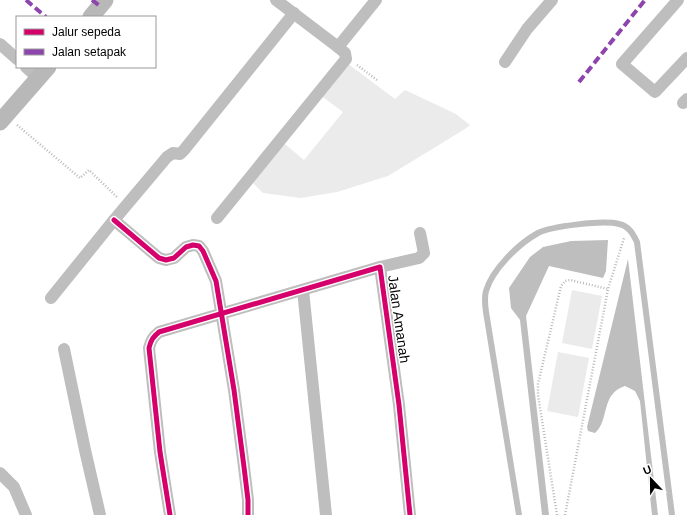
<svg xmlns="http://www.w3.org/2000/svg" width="687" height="515" viewBox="0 0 687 515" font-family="Arial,sans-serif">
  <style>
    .green { fill: #ebebeb }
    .water { fill: #bebebe }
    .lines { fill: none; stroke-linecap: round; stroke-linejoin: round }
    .path { stroke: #b9b9b9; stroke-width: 2.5; stroke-dasharray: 1 2; stroke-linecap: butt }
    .lane { stroke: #bebebe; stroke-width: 6 }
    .street { stroke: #bebebe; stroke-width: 12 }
    .secondary { stroke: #b8b8b8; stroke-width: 17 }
    .quiet { stroke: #8e44ad; stroke-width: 4; stroke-dasharray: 8 4; stroke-linecap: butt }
    .cycleway-casing { stroke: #fff; stroke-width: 8 }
    .cycleway { stroke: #d6006c; stroke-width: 5 }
    .labels { text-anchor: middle; stroke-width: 3; stroke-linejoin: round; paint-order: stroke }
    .street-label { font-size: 14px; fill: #000; stroke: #fff }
  </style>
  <rect width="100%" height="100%" fill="#fff"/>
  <g class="green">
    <path d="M343,60L395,99L405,90L456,114L470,125L465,129L388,176L337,192L301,198L263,193L250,180L279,139L304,160L343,112L316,92Z"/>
    <path d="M572,290L602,296L592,349L562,343Z"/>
    <path d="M558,352L589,358L578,417L547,411Z"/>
  </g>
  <g class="water">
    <path d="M608,240L606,271L603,278L549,266L526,316L549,515H542L520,320L511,308L509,288L530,257L543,247L571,241Z"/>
    <path d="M628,259L658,515H652L640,401L635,391L625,386C600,394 610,420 595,433L588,431L587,427Z"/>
  </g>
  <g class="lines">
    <g class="path">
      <path d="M357,65L377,80"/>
      <path d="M17,125L80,178L89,170L117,197"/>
      <path d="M557,515L538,395V384L561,286L565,281L570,280L608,289"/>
      <path d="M565,515L608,289L624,238"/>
    </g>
    <path class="lane" d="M519,515L486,312C485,305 484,298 486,291C492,270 518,244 538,233C552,226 603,220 619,224C629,226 633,234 637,242L672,515"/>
    <g class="street">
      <path d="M678,0L622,64L655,92L687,58"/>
      <path d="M0,44L17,59"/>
      <path d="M338,47L376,0"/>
      <path d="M505,62L527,29L552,0"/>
      <path d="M26,67L38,78"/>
      <path d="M683,103L687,99"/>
      <path d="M217,218L346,59L345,53L338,47L276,0"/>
      <path d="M114,220L159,258L166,260L174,258L186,247L193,245L199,246L203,251L216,281L234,390L244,467L248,500V515"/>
      <path d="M380,267L419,258L424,253L420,233"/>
      <path d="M303,290L326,515"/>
      <path d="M51,298L114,220L167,157L173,153L180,154L184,150L294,13"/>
      <path d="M64,349L85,450L100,515"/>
      <path d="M0,473L14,487L26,515"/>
      <path d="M170,515L160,452L149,348C151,340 153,337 159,332L380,267L399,405L410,515"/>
    </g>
    <g class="secondary">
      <path d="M91,17L105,0"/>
      <path d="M0,122L48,67"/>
    </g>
    <g class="quiet">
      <path d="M26,0L46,17"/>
      <path d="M92,0L100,6"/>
      <path d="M579,82L645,0"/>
    </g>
    <g class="cycleway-casing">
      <g id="cycleway">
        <path d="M114,220L159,258L166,260L174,258L186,247L193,245L199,246L203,251L216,281L234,390L244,467L248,500V515"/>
        <path d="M170,515L160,452L149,348C151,340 153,337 159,332L380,267L399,405L410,515"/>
      </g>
    </g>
    <use href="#cycleway" class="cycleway"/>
  </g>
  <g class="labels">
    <g class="street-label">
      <text transform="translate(399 319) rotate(82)" y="5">Jalan Amanah</text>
    </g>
  </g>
  <rect x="16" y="16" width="140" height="52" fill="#ffffff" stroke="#999999"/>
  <rect x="24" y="29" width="20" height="6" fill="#d6006c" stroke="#999999"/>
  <text x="52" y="36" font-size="12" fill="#000000">Jalur sepeda</text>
  <rect x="24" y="49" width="20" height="6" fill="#8e44ad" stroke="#999999"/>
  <text x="52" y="56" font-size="12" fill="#000000">Jalan setapak</text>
  <g transform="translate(651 479) rotate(338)" stroke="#ffffff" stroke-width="3" paint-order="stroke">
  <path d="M0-3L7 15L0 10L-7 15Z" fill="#000000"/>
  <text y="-6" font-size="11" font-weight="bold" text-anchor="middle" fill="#000000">U</text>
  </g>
</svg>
